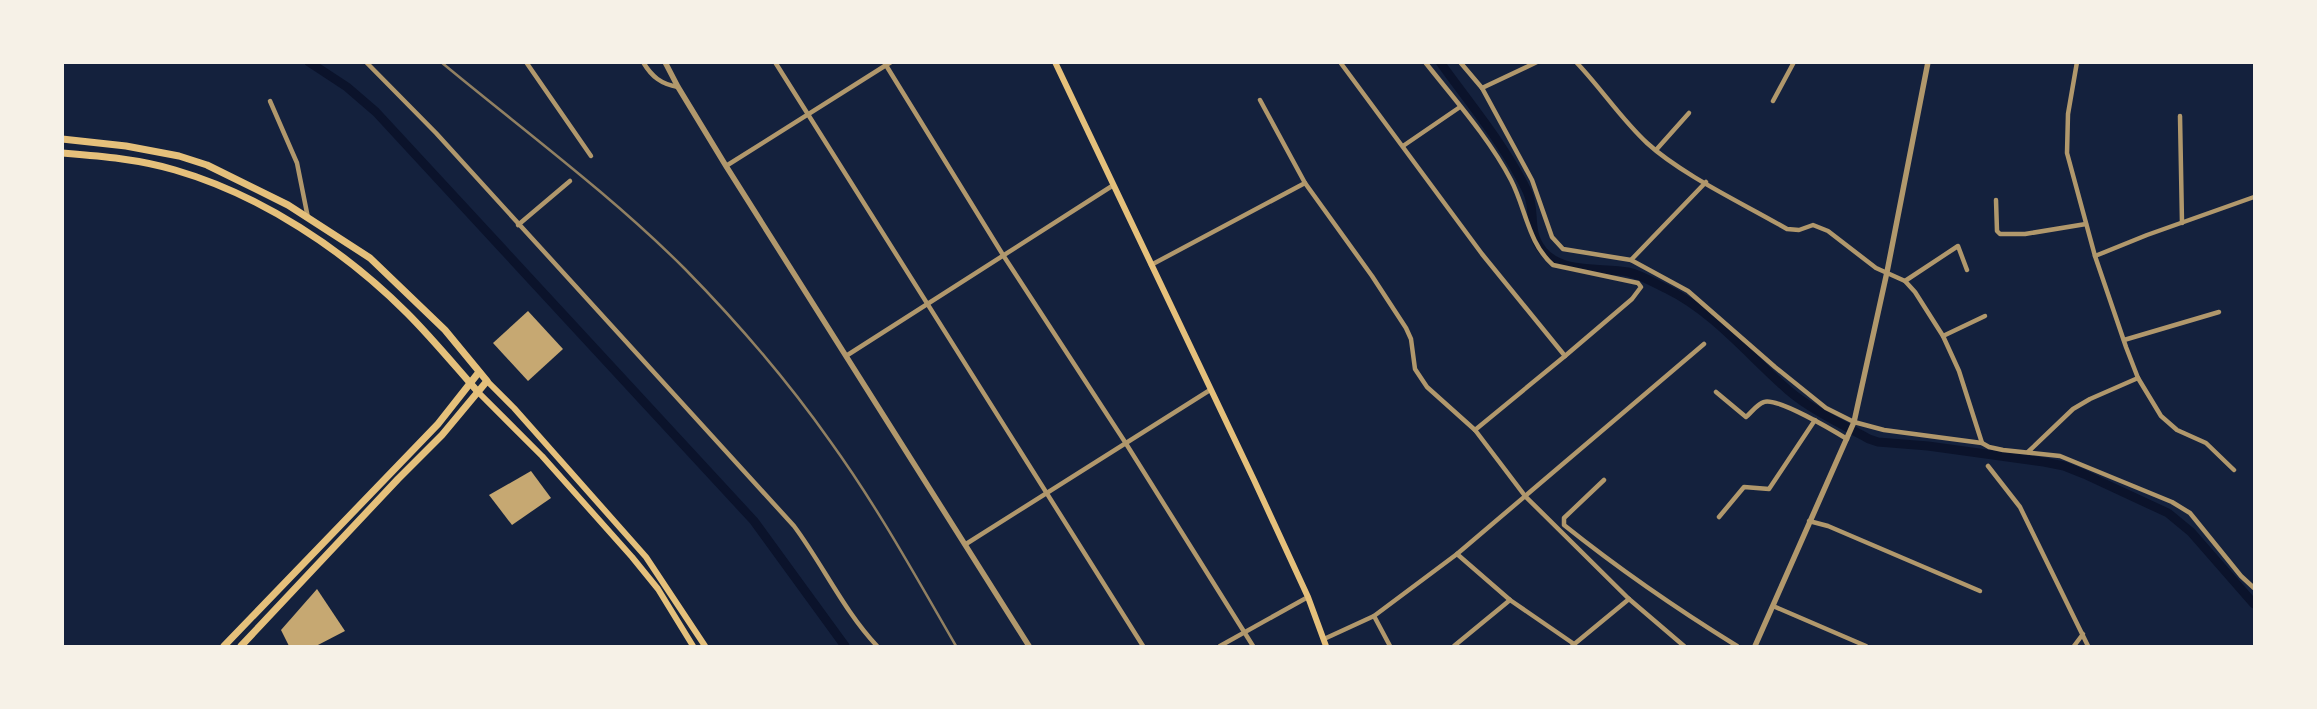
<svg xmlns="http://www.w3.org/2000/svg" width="2317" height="709" viewBox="0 0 2317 709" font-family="Montserrat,sans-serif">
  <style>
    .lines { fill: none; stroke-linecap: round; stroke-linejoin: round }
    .canal { stroke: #0b132b; stroke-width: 9 }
    .building { fill: #c6a872 }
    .minor { stroke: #b1986c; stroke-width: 4.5 }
    .tertiary { stroke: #b1986c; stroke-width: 5.5 }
    .secondary { stroke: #e5c07b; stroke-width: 6 }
    .primary { stroke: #e5c07b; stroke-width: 7 }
    .rail { stroke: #918062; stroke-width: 2.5 }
  </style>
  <rect width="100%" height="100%" fill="#14213d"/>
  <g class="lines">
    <g class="canal">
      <path d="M309,62L347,87L376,112L754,521L845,646"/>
      <path d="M1440,62C1470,104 1505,145 1527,191C1537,212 1526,230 1543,251C1562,274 1601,267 1628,272C1641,275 1655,283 1667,289C1714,312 1749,356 1788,390C1810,409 1843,425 1869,439L1878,442L1928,446L2044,462L2064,466L2084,474L2168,513L2191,532L2254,604"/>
    </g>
  </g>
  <g class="building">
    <path d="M528,311L563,349L528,381L493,343Z"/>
    <path d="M531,471L551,498L512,525L489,495Z"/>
    <path d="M317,589L345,631L316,646H289L281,630Z"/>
  </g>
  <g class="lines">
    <g class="minor">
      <path d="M366,62L436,133L794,526C823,565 844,611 877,646"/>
      <path d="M526,62L591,156"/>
      <path d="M643,62C652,77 661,84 678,87"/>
      <path d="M775,62L1143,646"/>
      <path d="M884,62L1003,255L1125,442L1253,646"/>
      <path d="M1340,62L1482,254L1565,356"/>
      <path d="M1425,62C1455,100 1489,138 1511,180C1526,209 1528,243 1553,265L1638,283L1641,287L1632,299L1565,356L1475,430"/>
      <path d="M1460,62L1482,88L1532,180L1552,237L1563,249L1631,260L1688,291L1775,367L1826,408L1854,422L1884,430L1982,443L1989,447L2003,450L2060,456L2172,502L2190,513L2241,576L2254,588"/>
      <path d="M1576,62C1601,88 1621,119 1647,143C1682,175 1744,204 1787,229L1799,230L1813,225L1828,231L1876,268L1905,281L1915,292L1943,336L1959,371L1982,443"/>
      <path d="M2077,62L2068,114L2067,153L2095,256L2126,347L2138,378L2161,416L2177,430L2206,443L2234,470"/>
      <path d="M1482,88L1537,62"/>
      <path d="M1260,100L1305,183L1372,276L1406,328L1411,339L1415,369L1427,387L1475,430L1525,496L1629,599L1684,646"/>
      <path d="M270,101L297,163L308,218"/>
      <path d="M1773,101L1794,62"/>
      <path d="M2180,116L2182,223"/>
      <path d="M1403,146L1460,107"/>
      <path d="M1656,150L1689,113"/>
      <path d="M726,166L891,62"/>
      <path d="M1996,200L1997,231L2000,234H2025L2086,224"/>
      <path d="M518,225L570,181"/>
      <path d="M2095,256L2147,235L2254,197"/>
      <path d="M1631,260L1706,182"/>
      <path d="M1151,265L1305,183"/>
      <path d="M1905,281L1958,246L1967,270"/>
      <path d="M1943,336L1985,316"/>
      <path d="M2124,340L2219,312"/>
      <path d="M846,356L1112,186"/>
      <path d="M1716,392L1746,417C1751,413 1757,404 1764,402C1777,397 1834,431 1847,439"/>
      <path d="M2028,452L2073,409L2090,399L2138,378"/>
      <path d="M1988,466L2020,507L2088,646"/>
      <path d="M1604,480L1564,518V525C1619,569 1677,609 1737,646"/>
      <path d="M1719,517L1744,487L1769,489L1815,420"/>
      <path d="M1809,521L1828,526L1980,591"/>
      <path d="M966,544L1210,390"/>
      <path d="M1457,554L1510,600L1574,644"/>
      <path d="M1773,606L1866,646"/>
      <path d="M1374,616L1390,646"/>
      <path d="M1324,639L1374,616L1457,554L1704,344"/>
      <path d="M1220,646L1308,597"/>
      <path d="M1454,646L1510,600"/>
      <path d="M1572,646L1629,599"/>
      <path d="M2074,646L2083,634"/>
    </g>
    <g class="tertiary">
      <path d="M665,62L678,87L726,166L1029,646"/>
      <path d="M1755,646L1854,422L1887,272L1928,62"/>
    </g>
    <g class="secondary">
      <path d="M1055,62L1254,480L1308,597L1326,646"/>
      <path d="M487,381L514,408L646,557L705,646"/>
      <path d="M478,392L542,456L632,557L658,589L693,646"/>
    </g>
    <g class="primary">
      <path d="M62,139L126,146L179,156L207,165L288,205L370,258L445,330L487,381L442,435L398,479L241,646"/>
      <path d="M62,153C99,156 139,159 175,170C261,195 344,250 407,313C432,338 455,366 478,392"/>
      <path d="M224,646L438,424L479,372"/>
    </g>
    <path class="rail" d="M441,62C523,130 610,194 685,269C737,322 787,380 830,441C877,506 916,577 956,646"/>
  </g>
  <rect width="2317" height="709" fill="none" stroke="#f6f1e7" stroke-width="128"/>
</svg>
